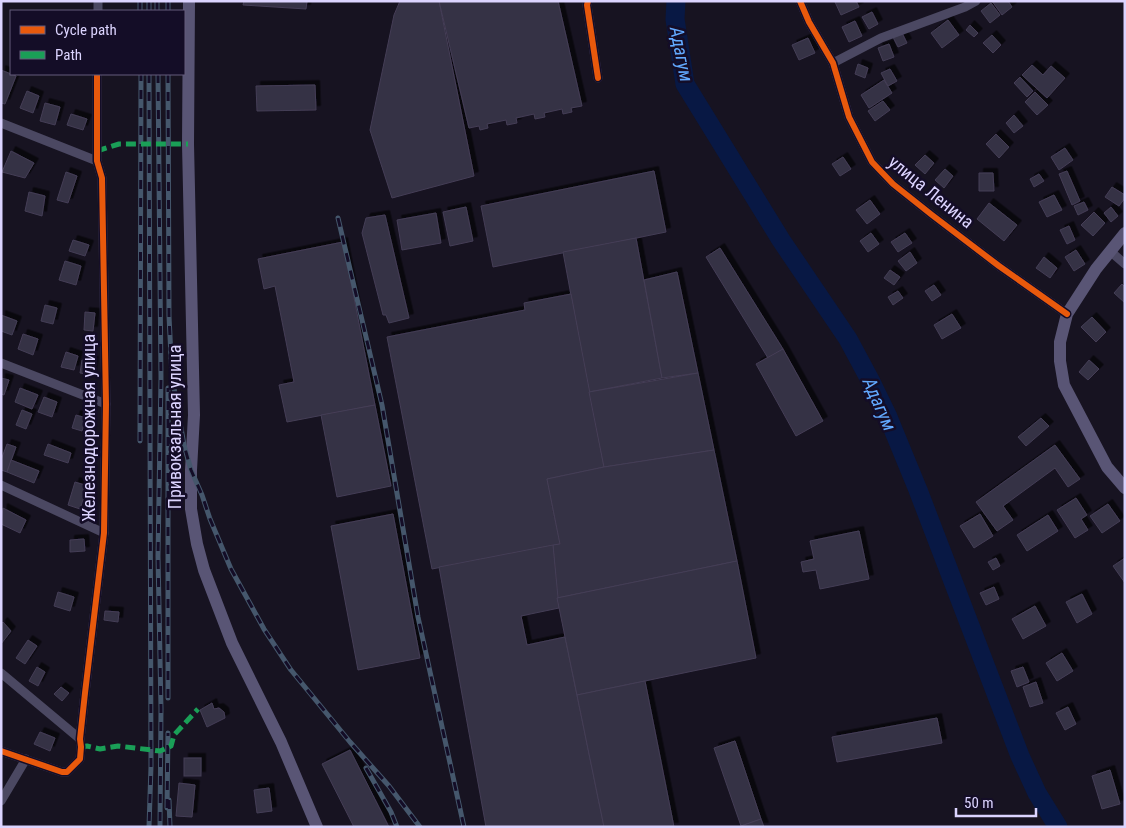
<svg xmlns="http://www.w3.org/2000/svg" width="1126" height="828" viewBox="0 0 1126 828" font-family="'Roboto Condensed',sans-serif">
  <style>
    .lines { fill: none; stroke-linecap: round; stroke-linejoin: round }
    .river { stroke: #081844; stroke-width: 19 }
    .building { fill: #363144; stroke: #443e56; filter: url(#shadow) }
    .minor { stroke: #4b4862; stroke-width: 9 }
    .secondary { stroke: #595575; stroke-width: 12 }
    .rail-casing { stroke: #45576c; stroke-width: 5 }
    .rail { stroke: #140d27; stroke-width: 3; stroke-dasharray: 9; stroke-linecap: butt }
    .quiet { stroke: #1a9f57; stroke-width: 5; stroke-dasharray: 10 5; stroke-linecap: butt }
    .cycleway-casing { stroke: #140d27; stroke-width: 9 }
    .cycleway { stroke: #e8590c; stroke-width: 6 }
    .labels { text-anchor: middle; stroke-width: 5; stroke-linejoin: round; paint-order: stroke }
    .street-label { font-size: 18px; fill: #dcd4ff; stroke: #140d27 }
    .water-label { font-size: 19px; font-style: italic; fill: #62a9ff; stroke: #140d27 }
  </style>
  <defs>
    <filter id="shadow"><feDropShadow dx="4.5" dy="-4.5" stdDeviation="0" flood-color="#0009"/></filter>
  </defs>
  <rect width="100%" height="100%" fill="#171321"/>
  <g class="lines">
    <path class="river" d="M676,1L675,19L685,84L781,240L848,339L870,380L888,417L918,490L1020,756L1037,793L1058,827"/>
  </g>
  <g class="building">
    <path d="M244,1H307L306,9L243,5Z"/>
    <path d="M400,1H439L474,176L392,198L370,130L394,15Z"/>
    <path d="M439,1H558L582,106L571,108L572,112L563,114L562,109L544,113L545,117L535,119L534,114L516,118L517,123L507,125L506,120L487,124L488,128L480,130L479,126L469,128Z"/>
    <path d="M838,1H856L859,7L841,15L835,2Z"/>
    <path d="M992,1H1008L1012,7L1002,15Z"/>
    <path d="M991,3L1000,15L990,23L981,11Z"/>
    <path d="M872,12L878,24L869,29L862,17Z"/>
    <path d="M948,20L959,35L942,48L931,33Z"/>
    <path d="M855,21L862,36L849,42L842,27Z"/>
    <path d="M970,25L978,33L974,37L966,30Z"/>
    <path d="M901,31L907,43L898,47L892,35Z"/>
    <path d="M992,35L1001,45L993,53L983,43Z"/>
    <path d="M808,38L815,53L799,60L792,45Z"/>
    <path d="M889,44L894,57L883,61L878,48Z"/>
    <path d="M858,64L868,68L865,78L855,74Z"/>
    <path d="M1032,65L1043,75L1051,66L1065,78L1047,98L1022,75Z"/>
    <path d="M890,69L897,81L888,86L881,73Z"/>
    <path d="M1,70L16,76L5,104L1,103Z"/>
    <path d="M1020,77L1033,91L1027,97L1014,83Z"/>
    <path d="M884,80L892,93L869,108L861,95Z"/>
    <path d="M315,85L316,110L257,111L256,86Z"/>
    <path d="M27,91L39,96L33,113L20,108Z"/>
    <path d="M1035,92L1048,105L1037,115L1025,102Z"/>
    <path d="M883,101L890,110L875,121L868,111Z"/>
    <path d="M45,103L60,107L55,125L40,121Z"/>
    <path d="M71,114L87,119L83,130L67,125Z"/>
    <path d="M1014,115L1023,126L1014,133L1006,123Z"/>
    <path d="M996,134L1009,147L999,158L986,144Z"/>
    <path d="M1065,148L1073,160L1059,170L1051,157Z"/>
    <path d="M11,151L34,163L25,178L2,172Z"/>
    <path d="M925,155L934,163L925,174L915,165Z"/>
    <path d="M843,157L851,169L840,176L832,164Z"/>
    <path d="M945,169L953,176L944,188L935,180Z"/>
    <path d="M654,171L666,232L493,267L481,206Z"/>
    <path d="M1067,171L1080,201L1072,205L1059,174Z"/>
    <path d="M66,172L77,176L68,203L57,200Z"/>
    <path d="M979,173H993L994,191H979Z"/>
    <path d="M1039,174L1044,181L1034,187L1030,179Z"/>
    <path d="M1112,187L1125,195V198L1119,206L1105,197Z"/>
    <path d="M29,192L45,196L42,216L25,211Z"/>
    <path d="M1054,195L1062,210L1047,217L1039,202Z"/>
    <path d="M870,200L880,214L867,224L856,210Z"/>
    <path d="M1084,202L1088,210L1078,215L1074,206Z"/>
    <path d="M989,203L1017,225L1004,241L977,219Z"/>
    <path d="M466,207L473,241L450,246L443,212Z"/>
    <path d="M1111,207L1118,216L1111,222L1104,213Z"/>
    <path d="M1094,212L1105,223L1093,236L1081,225Z"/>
    <path d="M436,213L441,243L402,250L397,220Z"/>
    <path d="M385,215L409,318L389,323L386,315H383L362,233L366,218Z"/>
    <path d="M1069,226L1075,240L1067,244L1060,230Z"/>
    <path d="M871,233L879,244L868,252L860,241Z"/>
    <path d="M905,233L912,243L898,252L891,242Z"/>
    <path d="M636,238L662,378L589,392L563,252Z"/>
    <path d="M73,240L89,245L85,256L69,251Z"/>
    <path d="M343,242L375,405L287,422L279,385L294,382L275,286L264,289L258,259Z"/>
    <path d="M720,248L783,349L768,358L706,257Z"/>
    <path d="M1076,250L1085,264L1074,271L1065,257Z"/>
    <path d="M910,252L917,263L906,271L898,261Z"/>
    <path d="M1044,257L1057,268L1050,278L1036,268Z"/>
    <path d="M65,261L81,266L76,285L59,280Z"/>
    <path d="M890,270L900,277L894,285L884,278Z"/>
    <path d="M677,272L698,373L662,378L644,280Z"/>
    <path d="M1122,284L1125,287V303L1114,293Z"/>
    <path d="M934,285L941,295L932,301L925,291Z"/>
    <path d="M898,291L903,298L893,305L888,297Z"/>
    <path d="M571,294L604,467L547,479L560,544L432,569L387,337L525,310L524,303Z"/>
    <path d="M45,305L57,308L53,324L41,321Z"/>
    <path d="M85,312L95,313L93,331L84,330Z"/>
    <path d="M952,314L961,328L942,339L934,325Z"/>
    <path d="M1,315L17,321L12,335L1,331Z"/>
    <path d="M1092,317L1106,332L1096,342L1081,327Z"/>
    <path d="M23,334L38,339L33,355L18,349Z"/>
    <path d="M783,349L823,421L796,436L756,364Z"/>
    <path d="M66,352L78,356L74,370L61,367Z"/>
    <path d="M82,360L94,361L92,375L80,373Z"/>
    <path d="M1089,360L1099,369L1088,380L1079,372Z"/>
    <path d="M698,373L714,450L604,467L589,392Z"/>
    <path d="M1,378L9,380L4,395L1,394Z"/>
    <path d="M20,388L38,395L32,409L15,402Z"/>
    <path d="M44,397L57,402L52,417L38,412Z"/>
    <path d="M375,405L391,486L337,497L321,415Z"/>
    <path d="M22,410L32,414L26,429L16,425Z"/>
    <path d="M76,415L86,418L82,431L72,428Z"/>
    <path d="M1041,418L1049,426L1026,446L1018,437Z"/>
    <path d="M7,444L16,447L7,472L1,470V460Z"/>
    <path d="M48,444L71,453L68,463L44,455Z"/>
    <path d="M1055,445L1080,479L1068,487L1055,468L1003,506L1013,520L997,531L976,502Z"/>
    <path d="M714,450L737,561L557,598L553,545L560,544L547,479L604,467Z"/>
    <path d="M11,460L39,471L34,483L7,472Z"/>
    <path d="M75,482L88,486L80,509L68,505Z"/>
    <path d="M1076,498L1087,515L1081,519L1088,530L1075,538L1057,510Z"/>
    <path d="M1108,504L1120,521L1102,533L1090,516Z"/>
    <path d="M3,508L26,520L20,533L1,524Z"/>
    <path d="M393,514L420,658L358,670L331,526Z"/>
    <path d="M980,514L993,536L974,548L960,526Z"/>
    <path d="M1048,515L1058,531L1027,551L1017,535Z"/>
    <path d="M859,531L869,579L820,589L816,570L803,572L801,562L814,559L810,541Z"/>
    <path d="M84,539L85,551L70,552V540Z"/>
    <path d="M553,545L559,608L521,616L527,645L565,637L604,827H486L439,567Z"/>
    <path d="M996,558L1000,566L993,570L988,562Z"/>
    <path d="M1125,558V583L1113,566Z"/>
    <path d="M737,561L756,658L577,695L557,598Z"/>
    <path d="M994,587L999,599L986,605L980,593Z"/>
    <path d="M58,592L74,597L70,611L54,606Z"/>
    <path d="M1082,594L1092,614L1077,623L1066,602Z"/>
    <path d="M1035,606L1046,626L1023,639L1012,619Z"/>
    <path d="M105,611L119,612L118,622L104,620Z"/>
    <path d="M3,622L11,631L1,644V624Z"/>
    <path d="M28,640L37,646L25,664L16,658Z"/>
    <path d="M1062,653L1073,671L1057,681L1046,663Z"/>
    <path d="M37,667L45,672L38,686L29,681Z"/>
    <path d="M1023,667L1029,682L1017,687L1011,671Z"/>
    <path d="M645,681L674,827H604L577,695Z"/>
    <path d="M1036,682L1043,703L1030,707L1023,687Z"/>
    <path d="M61,687L69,693L62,701L54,694Z"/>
    <path d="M212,703L214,709L219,708L224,712L225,718L207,727L200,710Z"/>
    <path d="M1068,707L1076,724L1065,730L1056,713Z"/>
    <path d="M937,718L942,743L837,762L832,737Z"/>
    <path d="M40,732L55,738L50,751L34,744Z"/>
    <path d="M735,741L761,819L741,826L714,748Z"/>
    <path d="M350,750L389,827H354L322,764Z"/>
    <rect x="184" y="758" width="17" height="18"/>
    <path d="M1110,770L1120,804L1102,809L1092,776Z"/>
    <path d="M179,783L195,785L192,817L176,816Z"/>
    <path d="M269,788L272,811L257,813L254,790Z"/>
    <path d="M761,819L764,827H741V826Z"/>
  </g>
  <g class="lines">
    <g class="minor">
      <path d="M588,1L587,5L598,78"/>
      <path d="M800,1L809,22L833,63L849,117L872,162L893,184L932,215L999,266L1067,314"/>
      <path d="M98,11V1"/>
      <path d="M833,63L881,38L965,7L976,1"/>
      <path d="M1,123L97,161"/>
      <path d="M1110,251L1125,264"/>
      <path d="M1,363L106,404"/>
      <path d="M1,485L104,533"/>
      <path d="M1,673L80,739"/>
      <path d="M1,751L62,772H67L80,759L81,747L80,739L85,693L104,533L106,404L102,178L97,161V74"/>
      <path d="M1,801L26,759"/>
    </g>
    <g class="secondary">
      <path d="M189,1L188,144L194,415L191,470V509L197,544L204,570L232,643L281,742L317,827"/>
      <path d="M1125,233L1096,269L1067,314L1060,342V361L1064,385L1107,467L1125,488"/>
    </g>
    <g class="rail-casing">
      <g id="rail">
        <path d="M140,1V11"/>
        <path d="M149,1V11"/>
        <path d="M157,1V11"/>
        <path d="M168,1V11"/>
        <path d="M149,74L151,766L149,827"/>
        <path d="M158,74L161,378L158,556L161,709L160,827"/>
        <path d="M168,74L169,316L172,377L184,445L191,470L202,495L210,519L231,569L264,629L291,670L350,742L389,786L420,827"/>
        <path d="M338,218L382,405L418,617L464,827"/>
        <path d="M140,441L141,74"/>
        <path d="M168,698V388"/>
        <path d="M366,768L391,812L397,827"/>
        <path d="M169,800L170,827"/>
        <path d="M167,808L168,733"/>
      </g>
    </g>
    <use href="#rail" class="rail"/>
    <g class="quiet">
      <path d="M97,151L119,144H188"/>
      <path d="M81,747L87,746L100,749L118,746L160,751L171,746L174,735L198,709"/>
    </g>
    <g class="cycleway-casing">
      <g id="cycleway">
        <path d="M588,1L587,5L598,78"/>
        <path d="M800,1L809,22L833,63L849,117L872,162L893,184L932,215L999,266L1067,314"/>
        <path d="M1,751L62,772H67L80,759L81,747L80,739L85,693L104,533L106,404L102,178L97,161V74"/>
      </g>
    </g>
    <use href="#cycleway" class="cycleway"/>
  </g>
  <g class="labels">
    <g class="street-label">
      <text transform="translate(931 192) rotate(39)" y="6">улица Ленина</text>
      <text transform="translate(175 427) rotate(-90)" y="6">Привокзальная улица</text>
      <text transform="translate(89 428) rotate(-90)" y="6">Железнодорожная улица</text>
    </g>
    <g class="water-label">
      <text transform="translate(682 54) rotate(79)" y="7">Адагум</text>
      <text transform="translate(880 404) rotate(66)" y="7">Адагум</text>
    </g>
  </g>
  <rect width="1126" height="828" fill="none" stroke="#dcd4ff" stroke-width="5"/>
  <rect x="10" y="10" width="175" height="65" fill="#140d27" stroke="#645d7d"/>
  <rect x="20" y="26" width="25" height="8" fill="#e8590c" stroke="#645d7d"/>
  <text x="55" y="35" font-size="15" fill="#dcd4ff">Cycle path</text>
  <rect x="20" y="51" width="25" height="8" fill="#1a9f57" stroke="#645d7d"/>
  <text x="55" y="60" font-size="15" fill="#dcd4ff">Path</text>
  <path d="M956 808v8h80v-8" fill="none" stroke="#dcd4ff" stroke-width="2.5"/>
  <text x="964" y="808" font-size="15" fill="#dcd4ff" stroke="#140d27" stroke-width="4" paint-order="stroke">50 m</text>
</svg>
